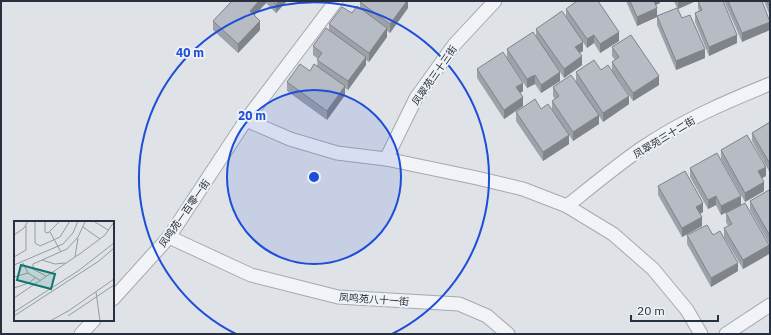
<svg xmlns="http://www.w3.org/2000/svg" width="771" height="335" viewBox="0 0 771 335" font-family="'IBM Plex Sans','Noto Sans SC',sans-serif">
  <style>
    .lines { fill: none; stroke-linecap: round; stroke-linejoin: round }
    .service-casing { stroke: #a5a9b1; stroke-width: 15 }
    .service { stroke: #f1f3f6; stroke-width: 13 }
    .wall { fill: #9da1a9 }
    .shaded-wall { fill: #808389 }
    .building { fill: #b7bbc4; stroke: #808389 }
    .ring { fill: none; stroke: #1d4ed8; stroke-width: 2 }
    .labels { text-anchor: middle; stroke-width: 4; stroke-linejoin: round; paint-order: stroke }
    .street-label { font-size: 10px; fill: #29303d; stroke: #eef1f5 }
    .inset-road { fill: none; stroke: #969ba3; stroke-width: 1 }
    .view { fill: #0f766e; fill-opacity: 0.15; stroke: #0f766e; stroke-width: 2 }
    .inset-edge { fill: none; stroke: #29303d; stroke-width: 2 }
    .centre { fill: #1d4ed8; stroke: #eef1f5; stroke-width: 2 }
    .ring-label { font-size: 12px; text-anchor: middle; font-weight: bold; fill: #1d4ed8; stroke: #eef1f5; stroke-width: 4; stroke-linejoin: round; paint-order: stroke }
  </style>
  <rect width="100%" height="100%" fill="#dfe2e7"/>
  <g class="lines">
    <g class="service-casing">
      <g id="service">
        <path d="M246,120L290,139L337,153L386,159L477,178L523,189L567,206L613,234L653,269L687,310L701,334"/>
        <path d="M386,159L416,98L454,45L495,1"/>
        <path d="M567,206C592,186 616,166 642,148C682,121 725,102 770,84"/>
        <path d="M169,237L251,275L338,297L459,304L487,316L508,334"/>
        <path d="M113,299L169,237L246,120L336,1"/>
        <path d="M81,334L94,320"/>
        <path d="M726,334L770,305"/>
      </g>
    </g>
    <use href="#service" class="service"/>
  </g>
  <g class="wall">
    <path d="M232,1H287L276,13L266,3L254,15L260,30L238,53L213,30V21Z"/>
    <path d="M360,1H408V8L390,33L387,31V37L369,62L366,60V65L348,90L345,88V95L327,120L287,91V82L310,71L317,66L318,59L313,55V46L329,30V24L360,9Z"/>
    <path d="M626,1H660V3L656,5L657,16L677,8L674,1H696L678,9L682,18L705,58L676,70L657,25V17L637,26Z"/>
    <path d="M698,1H723L737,43L709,56L695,22V13L699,11L698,8Z"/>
    <path d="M724,1H762L742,42Z"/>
    <path d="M764,1H770V16Z"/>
    <path d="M566,9L619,41L600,53L594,43L587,48L566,17Z"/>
    <path d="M536,29L583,51L580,53L582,65L564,78L558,69L560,81L541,93L535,84L527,88L507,58V49L536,37Z"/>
    <path d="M612,47L659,85L633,101L616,76L629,104L603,122L599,116V124L573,141L552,110V101L555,99L553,96V87L576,81V72L601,70L612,71V62L615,60L612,56Z"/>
    <path d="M477,69L523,91L520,93L523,106L504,119L477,78Z"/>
    <path d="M541,109L569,144L543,161L516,121V112Z"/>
    <path d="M770,122V173L752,141V133Z"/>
    <path d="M721,150L766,176L762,178L764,191L745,202L721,159Z"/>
    <path d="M690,168L741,205L721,215L716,205L708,209L690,177Z"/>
    <path d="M658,186L703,212L700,214L702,226L682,237L658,195Z"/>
    <path d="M770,191V245L750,210V201Z"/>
    <path d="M726,213L769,254L743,269L724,237V228L728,226L726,222Z"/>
    <path d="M687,235L738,271L711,287L687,244Z"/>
  </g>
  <g class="shaded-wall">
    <path d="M259,1H266V3L250,20V11Z"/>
    <path d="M279,1H287L276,13V4Z"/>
    <path d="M407,1H408V8L390,33V24Z"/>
    <path d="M653,1H660V3L653,6Z"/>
    <path d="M678,1H696L678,9Z"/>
    <path d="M657,8V17L637,26V17Z"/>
    <path d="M260,21V30L238,53V44Z"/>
    <path d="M770,22V30L742,42V33Z"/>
    <path d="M387,28V37L369,62V53Z"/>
    <path d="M619,32V41L600,53V44Z"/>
    <path d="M594,35V43L587,48V39Z"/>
    <path d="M737,35V43L709,56V47Z"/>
    <path d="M583,42V51L575,55V47Z"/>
    <path d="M705,49V58L676,70V61Z"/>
    <path d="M582,56V65L564,78V69Z"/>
    <path d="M366,57V65L348,90V81Z"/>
    <path d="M560,72V81L541,93V85Z"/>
    <path d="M535,75V84L527,88V79Z"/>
    <path d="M659,76V85L633,101V93Z"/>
    <path d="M523,83V91L516,96V87Z"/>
    <path d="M345,86V95L327,120V111Z"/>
    <path d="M629,96V104L603,122V113Z"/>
    <path d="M523,97V106L504,119V110Z"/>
    <path d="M599,115V124L573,141V132Z"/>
    <path d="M569,135V144L543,161V152Z"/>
    <path d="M766,167V176L758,180V171Z"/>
    <path d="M764,182V191L745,202V193Z"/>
    <path d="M716,196V205L708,209V200Z"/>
    <path d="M741,196V205L721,215V206Z"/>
    <path d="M703,203V212L696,216V207Z"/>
    <path d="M702,217V226L682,237V228Z"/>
    <path d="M769,245V254L743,269V260Z"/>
    <path d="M738,263V271L711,287V278Z"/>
  </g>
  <g class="building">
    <path d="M232,1H259L250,11L260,21L238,44L213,21Z"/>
    <path d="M273,1H279L276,4Z"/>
    <path d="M361,1H407L390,24L360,2Z"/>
    <path d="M577,1H598L619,32L600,44L594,35L587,39L566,9Z"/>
    <path d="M630,1H654L657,8L637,17Z"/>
    <path d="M698,1H723L737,35L709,47L695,13L702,10Z"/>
    <path d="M728,1H762L770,22L742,33Z"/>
    <path d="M767,1H770V7Z"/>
    <path d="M357,6L387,28L369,53L329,24L342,7L352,13Z"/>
    <path d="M677,8L682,18L690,15L705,49L676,61L657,16Z"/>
    <path d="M562,11L583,42L575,47L582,56L564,69L536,29Z"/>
    <path d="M326,28L366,57L348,81L317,60L322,53L313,46Z"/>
    <path d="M533,32L560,72L541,85L535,75L527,79L507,49Z"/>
    <path d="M631,35L659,76L633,93L612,62L619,57L612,47Z"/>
    <path d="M503,52L523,83L516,87L523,97L504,110L477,69Z"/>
    <path d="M594,60L601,70L608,65L629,96L603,113L576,72Z"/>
    <path d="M300,64L310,71L314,64L345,86L327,111L287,82Z"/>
    <path d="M571,75L599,115L573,132L552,101L559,96L553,87Z"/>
    <path d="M535,99L541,109L548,104L569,135L543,152L516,112Z"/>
    <path d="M770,122V164L752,133Z"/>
    <path d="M747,135L766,167L758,171L764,182L745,193L721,150Z"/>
    <path d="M717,153L741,196L721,206L716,196L708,200L690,168Z"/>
    <path d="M685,171L703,203L696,207L702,217L682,228L658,186Z"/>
    <path d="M769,190L770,191V236L750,201Z"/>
    <path d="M745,203L769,245L743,260L724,228L732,224L726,213Z"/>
    <path d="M707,225L713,235L720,231L738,263L711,278L687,235Z"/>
  </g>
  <circle cx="314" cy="177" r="87" fill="#1d4ed8" fill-opacity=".12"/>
  <g class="ring">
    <circle cx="314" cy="177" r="87"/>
    <path d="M236 334A175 175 0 1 1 392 334"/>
  </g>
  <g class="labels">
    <g class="street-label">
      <text transform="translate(434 75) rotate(-55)" y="4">凤翠苑三十三街</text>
      <text transform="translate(664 137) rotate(-31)" y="4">凤翠苑三十二街</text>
      <text transform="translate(184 213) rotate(-55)" y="4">凤鸣苑一百零一街</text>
      <text transform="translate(374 299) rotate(4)" y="4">凤鸣苑八十一街</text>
    </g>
  </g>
  <g transform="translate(14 221)">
    <rect width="100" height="100" fill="#dfe2e7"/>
    <path class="inset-road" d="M21,0V22L26,25L46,16L56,0M31,0V11L34,12L46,0M68,0H84M81,1L94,9M69,6L86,18M36,11L47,31M0,14L10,7L14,0M0,36L12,29V5M61,36L64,17M28,39L41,43L51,42M9,42L14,52L27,60M0,44L49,23L59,12L64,0M32,55L19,48V43L53,28L64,16L71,1M0,56L14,52M0,67L15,62L22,56M82,71L86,100M0,77L67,32L91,14L100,1M0,91L64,50L100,22M53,91L100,58M0,95L85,40L100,27M54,95L100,64M36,100L54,90"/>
    <path class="view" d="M7,44L41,53L37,68L3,59Z"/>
    <rect width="100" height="100" class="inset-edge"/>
  </g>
  <circle cx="314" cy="177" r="6" class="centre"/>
  <g class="ring-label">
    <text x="190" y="57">40 m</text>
    <text x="252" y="120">20 m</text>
  </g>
  <rect width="771" height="335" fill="none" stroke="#29303d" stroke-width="4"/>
  <path d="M631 315v6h87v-6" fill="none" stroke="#29303d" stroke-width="2"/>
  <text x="637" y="315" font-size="12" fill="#29303d" stroke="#eef1f5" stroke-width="3" paint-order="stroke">20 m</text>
</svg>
